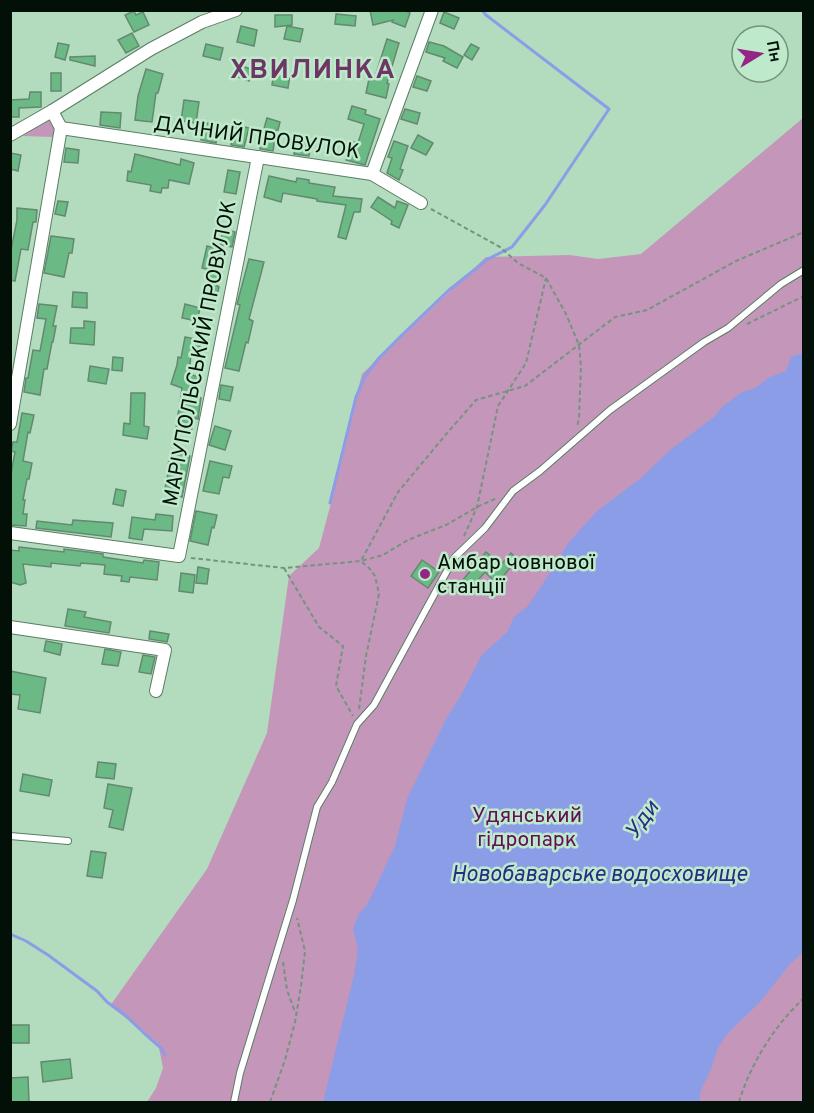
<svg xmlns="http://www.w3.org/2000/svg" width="814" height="1113" viewBox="0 0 814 1113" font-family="Overpass,sans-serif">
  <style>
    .green { fill: #c396ba }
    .water { fill: #8c9de7 }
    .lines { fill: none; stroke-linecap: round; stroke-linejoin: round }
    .stream { stroke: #8c9de7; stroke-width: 3 }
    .building { fill: #6bba85; stroke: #63896f; stroke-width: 1.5 }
    .lane-casing { stroke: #587e63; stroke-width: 8 }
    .street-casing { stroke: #587e63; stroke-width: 14 }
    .path { stroke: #75947e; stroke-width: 2; stroke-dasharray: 4.5 3; stroke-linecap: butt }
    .lane { stroke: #fff; stroke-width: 6 }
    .street { stroke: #fff; stroke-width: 12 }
    .poi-dot { fill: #942586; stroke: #bfe9cb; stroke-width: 2 }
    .labels { text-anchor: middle; stroke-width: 5; stroke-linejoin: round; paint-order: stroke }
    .street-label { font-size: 21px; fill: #031007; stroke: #bfe9cb }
    .poi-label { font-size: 21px; fill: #031007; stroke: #bfe9cb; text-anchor: start }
    .park-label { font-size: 21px; fill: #610f57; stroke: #bfe9cb }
    .water-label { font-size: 22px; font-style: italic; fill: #272d82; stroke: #bfe9cb }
    .district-label { font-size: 27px; font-weight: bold; letter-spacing: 1.5px; fill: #6d3664; stroke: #bfe9cb }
  </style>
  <rect width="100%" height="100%" fill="#b3dbbe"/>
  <g class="green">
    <path d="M803,118V1102H147L156,1088L163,1068L158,1043L110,1006L207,869L267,733L289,576L319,548L331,503L329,502L362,374L486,257L569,255L598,259L641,254Z"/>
    <path d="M50,120L57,132L53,137L23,136L42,121Z"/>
  </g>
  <path class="water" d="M803,353V952L789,965L760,1002L727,1034L717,1050L712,1067L701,1090L699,1102H323L354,975L358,949L353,929L358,915L368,903L395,846L407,799L446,719L461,695L481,656L507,632L514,617L528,606L553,568L569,542L597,511L641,478L670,450L714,417L722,407L742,392L755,388L770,377L786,371L791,357Z"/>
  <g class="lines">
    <g class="stream">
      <path d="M330,503L356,397L365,376L379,358L403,334L449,290L488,259L512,247L545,205L609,109L486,15L482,10"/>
      <path d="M10,934L26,941L48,955L97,991L107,1002L124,1014L145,1034L161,1048L165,1055"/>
    </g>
  </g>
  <g class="building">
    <path d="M370,10H404L410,13L405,27L392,22L393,20L373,25Z"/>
    <path d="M134,11L136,15L143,12L149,25L134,32L125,15Z"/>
    <path d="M444,12L459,18L454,29L440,23Z"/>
    <path d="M336,14L356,16L355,26L335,24Z"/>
    <path d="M275,15H292V25L275,27Z"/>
    <path d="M241,26L257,30L254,46L237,42Z"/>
    <path d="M287,26L303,29L300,42L284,39Z"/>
    <path d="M132,33L139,46L126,53L118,40Z"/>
    <path d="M387,39L399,43L387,83L389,84L386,98L366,93L369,79L374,80Z"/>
    <path d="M429,42L444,46L463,57L457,68L443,61L445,58L426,52Z"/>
    <path d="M58,43L69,45L65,60L55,57Z"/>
    <path d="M206,44L223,48L220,60L203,56Z"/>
    <path d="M471,44L479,48L472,60L464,55Z"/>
    <path d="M95,56V66L70,60V57Z"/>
    <path d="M237,64L253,70L249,81L233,75Z"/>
    <path d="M146,69L163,74L158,93H156L152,122L135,120L138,96Z"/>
    <path d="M274,72L290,75L288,88L272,85Z"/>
    <rect x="51" y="73" width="10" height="18"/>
    <path d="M417,76L431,81L427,91L413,87Z"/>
    <path d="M30,92H41V107L19,108V117H10V100L29,99Z"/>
    <path d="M184,100L199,102L196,123L181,121Z"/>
    <path d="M352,106L366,110L365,114L380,119L365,165L346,160L351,141L358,143L364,124L348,119Z"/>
    <path d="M405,109L420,113L417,124L401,119Z"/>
    <path d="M101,112L121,113L120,128L100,125Z"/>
    <path d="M267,118L280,122L278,130H276L273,151L260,149L263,132Z"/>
    <path d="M203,123L218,124L216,143L201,140Z"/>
    <path d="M236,125L249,128L244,147L231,145Z"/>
    <path d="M418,135L433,143L426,155L411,148Z"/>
    <path d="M296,141L311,143L309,156L294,154Z"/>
    <path d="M394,141L408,146L400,169L403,170L399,180L387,173L392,158L388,157Z"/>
    <path d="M66,148L79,150L78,163L64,162Z"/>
    <path d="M10,153L21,155L18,171L10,169Z"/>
    <path d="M135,154L180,165L181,159L194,163L189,184L169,180L168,188H162L161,193L150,191L151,185L127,181L128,171L131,172Z"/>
    <path d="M228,170L240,172L236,194L224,192Z"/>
    <path d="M269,176L296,182L297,178L309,180V183L335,187L333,196L362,199L360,212H354L346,239L338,237L346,205L317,201V199L283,193L281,202L264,197Z"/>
    <path d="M378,197L395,208L397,201L408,205L399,228L391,224L392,221L371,207Z"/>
    <path d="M58,201L68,202L65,216L55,214Z"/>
    <path d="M17,208L37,210L36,222H33L28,250L21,249L15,281L10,280V255L17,220Z"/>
    <path d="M223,229L235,232L232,247L220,245Z"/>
    <path d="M51,236L74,239L72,253H69L64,277L44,273Z"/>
    <path d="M207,246L225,250L217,286L219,287L215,303L202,300L210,270L202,268Z"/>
    <path d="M249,259L264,262L249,319L253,321L248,343L246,342L239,371L225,368L240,305L237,304Z"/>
    <path d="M73,292L87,293V308L72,307Z"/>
    <path d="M39,304L57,306L53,326H56L53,342H52L47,369H44L40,395L24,392L26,378H28L33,350L40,351L46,319L37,318Z"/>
    <path d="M185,304L200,308L197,321L182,318Z"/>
    <path d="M84,321L95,322L94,345L70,343L71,328H84Z"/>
    <path d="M185,337L201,340L198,356L191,354L189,374L199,377L192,397L201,398L198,419L194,418L191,432L176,429L182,388L171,384L177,365L178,357L181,358Z"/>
    <path d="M113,357L123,358L122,371L112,370Z"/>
    <path d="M90,366L109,369L106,384L88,381Z"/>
    <path d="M221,385L233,387L230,401L219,399Z"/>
    <path d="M131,393H145L144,426L149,427L147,439L123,435L124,423L130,424Z"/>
    <path d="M22,413L34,415L30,433L28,432L23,461L32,463L29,479H27L23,500H25L23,514H27L26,526L10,525V479L15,452L11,451L13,442H17Z"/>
    <path d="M215,426L231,431L225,450L209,445Z"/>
    <path d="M171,452L190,456L182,497L164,493L169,469H167Z"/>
    <path d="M210,461L232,466L229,478L223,477L219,494L203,491Z"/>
    <path d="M116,489L126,491L123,506L113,504Z"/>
    <path d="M196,511L217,515L214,528L212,527L208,545L190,541Z"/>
    <path d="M156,514L173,516L172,531L144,529L142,540L129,538L132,517L155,520Z"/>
    <path d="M73,520L113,523L111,537L36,528L37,521L72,525Z"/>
    <path d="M19,547L64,552V549L103,554V557L143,563L144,560L159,562L157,580L130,577L129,582L121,581L122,576L104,574L105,565L81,563L80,566L51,563V567L23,564L26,583L20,585L10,582V550L19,551Z"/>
    <path d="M486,552L501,565L511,553L517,559L497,584L485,572L466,594L457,587Z"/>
    <path d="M422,560L439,572L428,588L411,576Z"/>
    <path d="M198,567L209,569L207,584L196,583Z"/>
    <path d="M181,573L195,575L193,593L179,591Z"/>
    <path d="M68,609L86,612L84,617L111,622L109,633L65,626Z"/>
    <path d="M150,631L169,634L167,642L149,639Z"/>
    <path d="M46,641L62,644L60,655L44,651Z"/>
    <path d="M105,649L121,652L118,666L102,664Z"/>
    <path d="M143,655L155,657L151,674L139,672Z"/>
    <path d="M10,671L46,678L40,713L18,709L20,695L10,694Z"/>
    <path d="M98,762L116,764L114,779L96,777Z"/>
    <path d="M23,774L52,780L49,796L20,791Z"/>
    <path d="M108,784L132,788L123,830L109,827L113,810L104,808Z"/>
    <path d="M91,851L106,853L102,878L87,876Z"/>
    <rect x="10" y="1025" width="19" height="18"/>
    <path d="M70,1059L72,1078L43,1082L41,1062Z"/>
    <path d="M28,1077L29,1102H10V1078Z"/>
  </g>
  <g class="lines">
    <g class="lane-casing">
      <g id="lane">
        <path d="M10,836L68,841"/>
        <path d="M234,1102L240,1073L293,900L317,807L332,782L357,724L374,705L454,558L485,528L513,491L540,471L610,410L704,342L728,328L781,284L804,270"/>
      </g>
    </g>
    <g class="street-casing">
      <g id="street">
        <path d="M61,128L372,174L421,203"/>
        <path d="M10,135L52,111L151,49L202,22L236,10"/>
        <path d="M372,174L432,10"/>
        <path d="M10,424L61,128L52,111"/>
        <path d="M10,533L179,556L258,157"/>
        <path d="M10,627L165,650L156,691"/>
      </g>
    </g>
    <g class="path">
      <path d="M431,209L500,247L518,263L546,278L566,314L579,345L581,366L579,418L577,427"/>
      <path d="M747,324L804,296"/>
      <path d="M464,536L477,507L498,406L526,363L546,278"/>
      <path d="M191,558L284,568L361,561L383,555L408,540L446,525L477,507L497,498"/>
      <path d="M284,568L319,627L343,646L336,686L353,716"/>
      <path d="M359,709L366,656L379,594L375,576L370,569L361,561L398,492L448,432L476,400L525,386L615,317L647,310L736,261L804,232"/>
      <path d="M283,962L287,990L295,1012"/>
      <path d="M270,1102L285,1060L295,1022L301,986L305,951L297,918"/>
      <path d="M739,1102C751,1063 774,1026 804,998"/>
    </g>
    <use href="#lane" class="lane"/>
    <use href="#street" class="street"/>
  </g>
  <circle class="poi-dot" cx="425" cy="574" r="6"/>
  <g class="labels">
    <g class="street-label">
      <text transform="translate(257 137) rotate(8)" y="7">ДАЧНИЙ ПРОВУЛОК</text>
      <text transform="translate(199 353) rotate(-79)" y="7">МАРІУПОЛЬСЬКИЙ ПРОВУЛОК</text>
    </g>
    <g class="poi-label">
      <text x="437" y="569">Амбар човнової<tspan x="437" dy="24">станції</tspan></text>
    </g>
    <g class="park-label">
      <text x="527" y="822">Удянський<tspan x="527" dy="24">гідропарк</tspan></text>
    </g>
    <g class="water-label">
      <text transform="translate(641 819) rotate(-54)" y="8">Уди</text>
      <text x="599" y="881">Новобаварське водосховище</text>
    </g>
    <g class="district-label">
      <text x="313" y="78">ХВИЛИНКА</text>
    </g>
  </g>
  <rect width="814" height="1113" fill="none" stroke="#031007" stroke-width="24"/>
  <g transform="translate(760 54) rotate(79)"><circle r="28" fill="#bfe9cb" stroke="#74927d" stroke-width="1.5"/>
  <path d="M0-4.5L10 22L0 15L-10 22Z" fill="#942586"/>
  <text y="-9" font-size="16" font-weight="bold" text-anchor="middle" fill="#031007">Пн</text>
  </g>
</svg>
